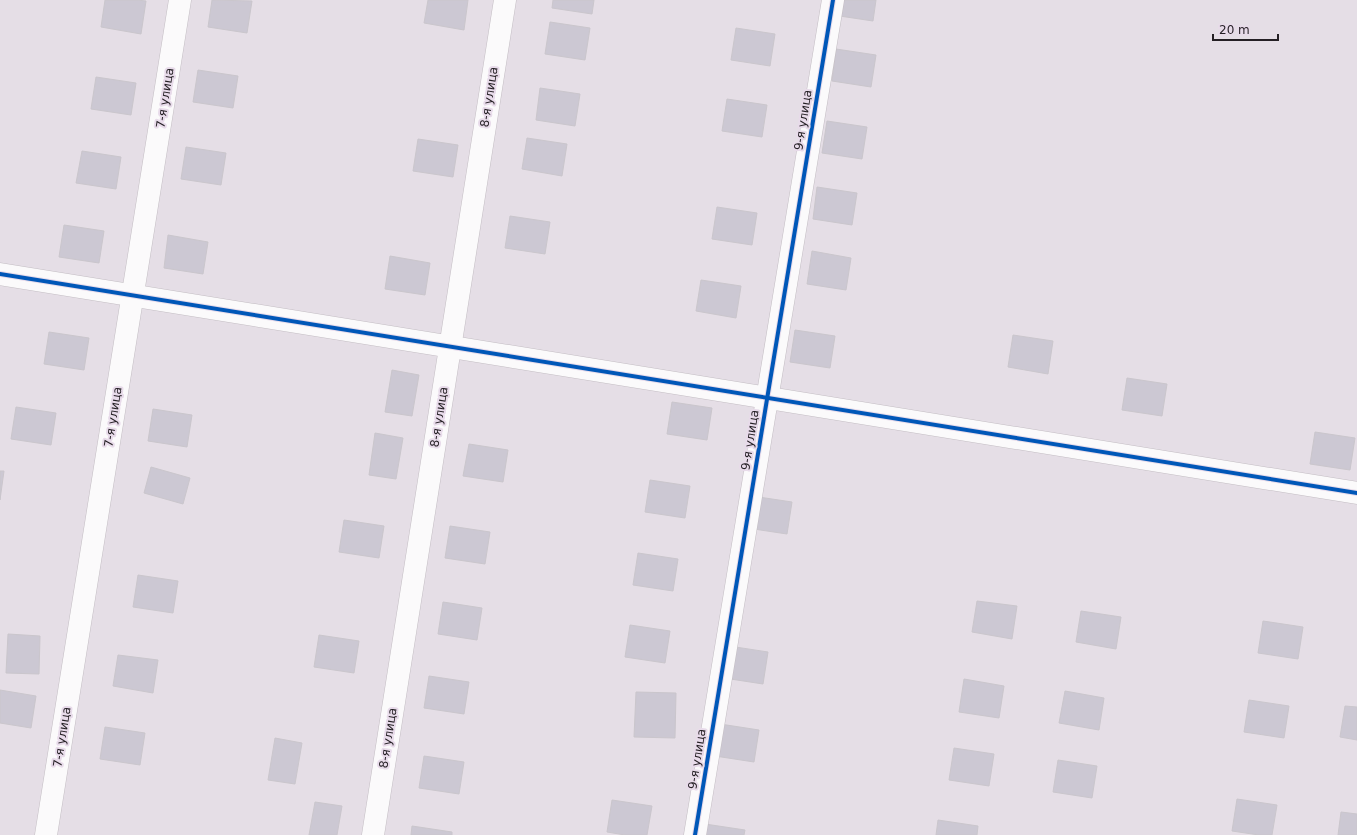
<svg xmlns="http://www.w3.org/2000/svg" width="1357" height="835" viewBox="0 0 1357 835" font-family="'DejaVu Sans',sans-serif">
  <style>
    .building { fill: #ccc8d3; stroke: #cac6cc }
    .lines { fill: none; stroke-linecap: round; stroke-linejoin: round }
    .minor-casing { stroke: #c3bdc3; stroke-width: 23 }
    .minor { stroke: #fbfafb; stroke-width: 22 }
    .cycleway-casing { stroke: #e8dbea; stroke-width: 6 }
    .cycleway { stroke: #0057b8; stroke-width: 4 }
    .labels { text-anchor: middle; stroke-width: 4; stroke-linejoin: round; paint-order: stroke }
    .street-label { font-size: 12px; fill: #241f24; stroke: #e8dbea }
  </style>
  <rect width="100%" height="100%" fill="#e5dee6"/>
  <g class="building">
    <path d="M105,0H137L146,1L141,34L101,27Z"/>
    <path d="M212,0L252,1L247,33L208,27Z"/>
    <path d="M428,0H468L464,30L424,23Z"/>
    <path d="M553,0H594L592,14L552,8Z"/>
    <path d="M836,0H876L873,21L833,15Z"/>
    <path d="M550,22L590,28L585,60L545,54Z"/>
    <path d="M736,28L775,34L770,66L731,60Z"/>
    <path d="M836,49L876,55L871,87L832,81Z"/>
    <path d="M198,70L238,76L233,108L193,102Z"/>
    <path d="M96,77L136,83L131,115L91,109Z"/>
    <path d="M540,88L580,94L575,126L536,120Z"/>
    <path d="M727,99L767,105L762,137L722,131Z"/>
    <path d="M827,121L867,127L862,159L822,153Z"/>
    <path d="M527,138L567,144L562,176L522,169Z"/>
    <path d="M418,139L458,145L453,177L413,171Z"/>
    <path d="M186,147L226,153L221,185L181,179Z"/>
    <path d="M82,151L121,157L116,189L76,183Z"/>
    <path d="M817,187L857,193L852,225L813,219Z"/>
    <path d="M717,207L757,213L752,245L712,239Z"/>
    <path d="M510,216L550,222L545,254L505,248Z"/>
    <path d="M64,225L104,231L99,263L59,257Z"/>
    <path d="M168,235L208,242L203,274L164,268Z"/>
    <path d="M812,251L851,258L846,290L807,284Z"/>
    <path d="M390,256L430,263L425,295L385,289Z"/>
    <path d="M701,280L741,286L736,318L696,311Z"/>
    <path d="M795,330L835,336L830,368L790,362Z"/>
    <path d="M49,332L89,338L84,370L44,364Z"/>
    <path d="M1013,335L1053,341L1048,374L1008,367Z"/>
    <path d="M392,370L419,375L412,416L385,412Z"/>
    <path d="M1127,378L1167,384L1162,416L1122,410Z"/>
    <path d="M672,402L712,408L707,440L667,434Z"/>
    <path d="M16,407L56,413L51,445L11,439Z"/>
    <path d="M153,409L192,415L187,447L148,441Z"/>
    <path d="M1315,432L1355,438L1350,470L1310,464Z"/>
    <path d="M375,433L403,438L396,479L369,475Z"/>
    <path d="M469,444L508,450L503,482L463,476Z"/>
    <path d="M151,467L190,478L183,504L144,493Z"/>
    <path d="M0,471H4L0,500Z"/>
    <path d="M650,480L690,486L685,518L645,512Z"/>
    <path d="M752,496L792,502L787,534L747,528Z"/>
    <path d="M344,520L384,526L379,558L339,552Z"/>
    <path d="M450,526L490,532L485,564L445,558Z"/>
    <path d="M638,553L678,559L673,591L633,585Z"/>
    <path d="M138,575L178,581L173,613L133,607Z"/>
    <path d="M977,601L1017,606L1012,639L972,632Z"/>
    <path d="M443,602L482,608L477,640L438,634Z"/>
    <path d="M1081,611L1121,617L1116,649L1076,642Z"/>
    <path d="M1263,621L1303,627L1298,659L1258,653Z"/>
    <path d="M630,625L670,631L665,663L625,657Z"/>
    <path d="M8,634L40,636L39,674L6,673Z"/>
    <path d="M319,635L359,641L354,673L314,667Z"/>
    <path d="M729,646L768,652L763,684L724,678Z"/>
    <path d="M118,655L158,660L153,693L113,686Z"/>
    <path d="M429,676L469,682L464,714L424,708Z"/>
    <path d="M964,679L1004,686L999,718L959,712Z"/>
    <path d="M0,690L36,696L31,728L0,723Z"/>
    <path d="M1065,691L1104,698L1099,730L1059,723Z"/>
    <path d="M636,692L676,693L675,738L634,737Z"/>
    <path d="M1249,700L1289,706L1284,738L1244,732Z"/>
    <path d="M1345,706L1357,707V740L1340,737Z"/>
    <path d="M720,724L759,730L754,762L715,756Z"/>
    <path d="M105,727L145,733L140,765L100,759Z"/>
    <path d="M275,738L302,743L295,784L268,780Z"/>
    <path d="M954,748L994,754L989,786L949,780Z"/>
    <path d="M424,756L464,762L459,794L419,788Z"/>
    <path d="M1058,760L1097,766L1092,798L1053,792Z"/>
    <path d="M1237,799L1277,805L1272,835H1259L1232,831Z"/>
    <path d="M612,800L652,806L647,835H625L607,832Z"/>
    <path d="M315,802L342,806L337,835H309Z"/>
    <path d="M1341,812L1357,814V835H1338Z"/>
    <path d="M938,820L978,826L977,835H936Z"/>
    <path d="M705,824L745,830L744,835H703Z"/>
    <path d="M412,826L452,832V835H411Z"/>
  </g>
  <g class="lines">
    <g class="minor-casing">
      <g id="minor">
        <path d="M0,274L1357,493"/>
        <path d="M46,835L180,0"/>
        <path d="M373,835L505,0"/>
        <path d="M695,835L833,0"/>
      </g>
    </g>
    <use href="#minor" class="minor"/>
    <g class="cycleway-casing">
      <g id="cycleway">
        <path d="M0,274L1357,493"/>
        <path d="M695,835L833,0"/>
      </g>
    </g>
    <use href="#cycleway" class="cycleway"/>
  </g>
  <g class="labels">
    <g class="street-label">
      <text transform="translate(489 97) rotate(-81)" y="4">8-я улица</text>
      <text transform="translate(165 98) rotate(-81)" y="4">7-я улица</text>
      <text transform="translate(803 120) rotate(-81)" y="4">9-я улица</text>
      <text transform="translate(113 417) rotate(-81)" y="4">7-я улица</text>
      <text transform="translate(439 417) rotate(-81)" y="4">8-я улица</text>
      <text transform="translate(750 440) rotate(-81)" y="4">9-я улица</text>
      <text transform="translate(62 737) rotate(-81)" y="4">7-я улица</text>
      <text transform="translate(388 738) rotate(-81)" y="4">8-я улица</text>
      <text transform="translate(697 759) rotate(-81)" y="4">9-я улица</text>
    </g>
  </g>
  <path d="M1213 34v6h65v-6" fill="none" stroke="#241f24" stroke-width="2"/>
  <text x="1219" y="34" font-size="12" fill="#241f24" stroke="#e8dbea" stroke-width="3" paint-order="stroke">20 m</text>
</svg>
